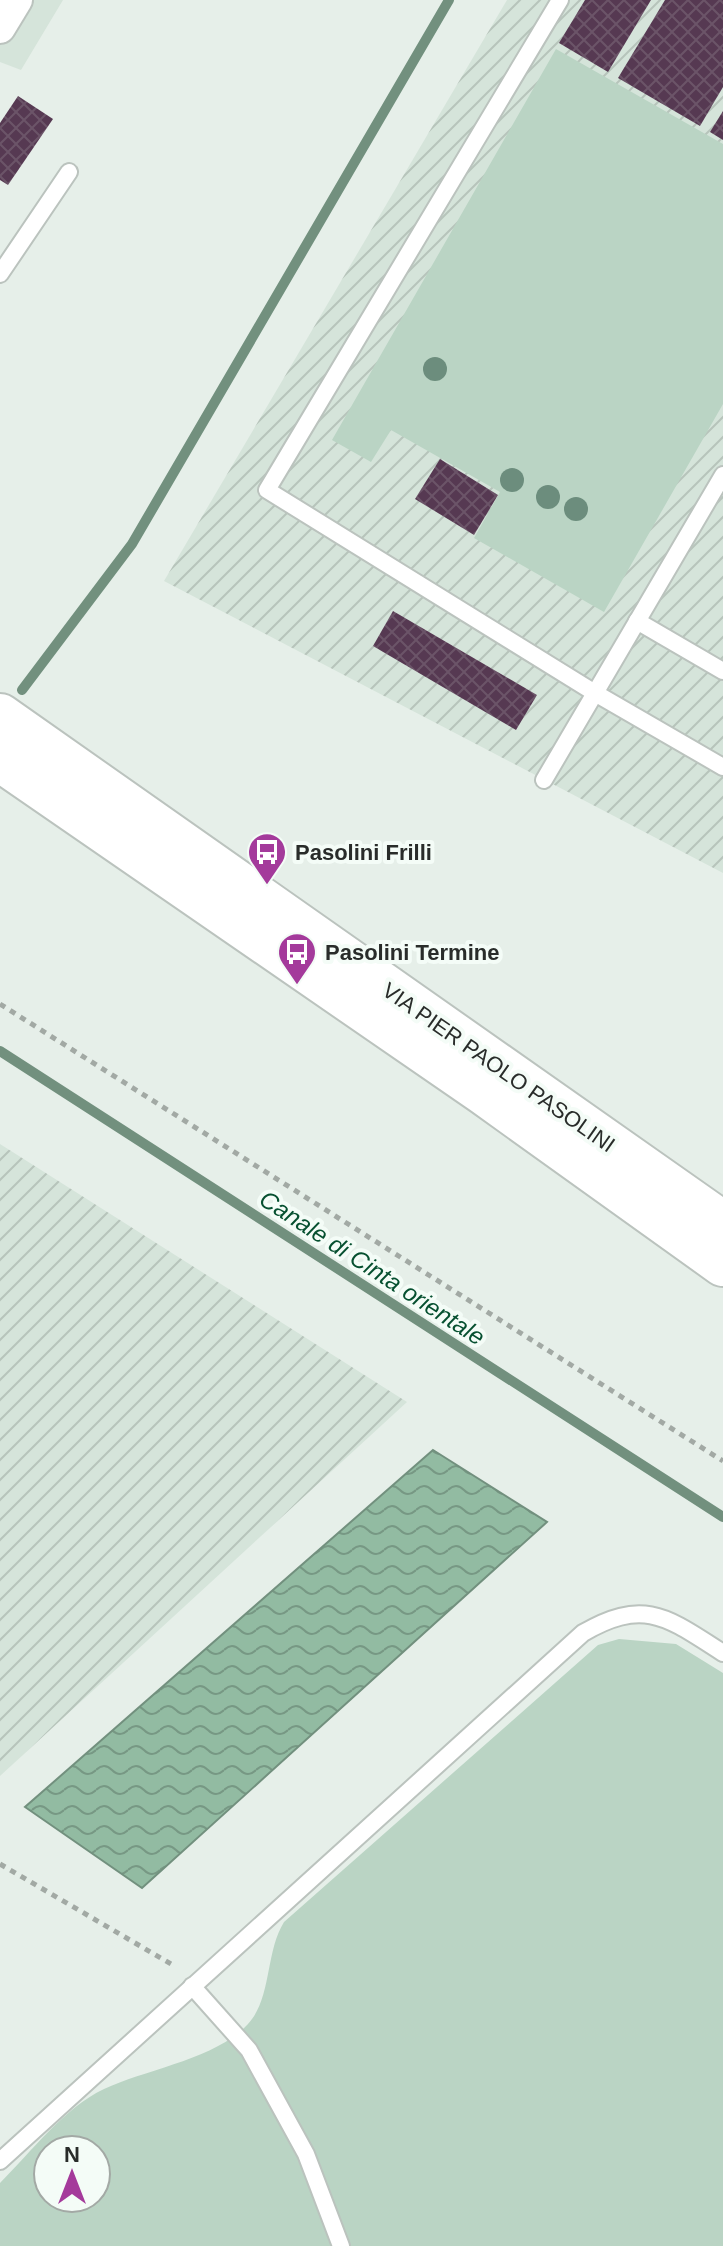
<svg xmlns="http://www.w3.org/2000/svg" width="723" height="2246" viewBox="0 0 723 2246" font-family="Helvetica,sans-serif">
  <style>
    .built { fill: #d5e4da }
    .industrial { fill: url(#industrial-furrows) }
    .green { fill: #bad4c4; fill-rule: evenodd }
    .water { fill: url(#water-waves); stroke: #72907e; stroke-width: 2 }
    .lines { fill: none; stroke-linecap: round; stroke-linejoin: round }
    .stream { stroke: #72907e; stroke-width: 10 }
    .building { fill: url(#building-cross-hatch) }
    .lane-casing { stroke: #bbc3be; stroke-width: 20 }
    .street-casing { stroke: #bbc3be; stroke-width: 34 }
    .primary-casing { stroke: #bbc3be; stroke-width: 48 }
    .path { stroke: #a2a9a4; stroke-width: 5; stroke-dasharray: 6 6; stroke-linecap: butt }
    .lane { stroke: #fff; stroke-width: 16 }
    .street { stroke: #fff; stroke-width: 30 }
    .primary { stroke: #fff; stroke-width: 44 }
    .tree { fill: #6c8d7d }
    .labels { text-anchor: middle; stroke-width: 8; stroke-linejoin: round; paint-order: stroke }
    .poi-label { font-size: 22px; font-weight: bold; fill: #292c2a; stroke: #f4fcf7; text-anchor: start }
    .street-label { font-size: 22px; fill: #292c2a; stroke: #f4fcf7 }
    .water-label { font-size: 24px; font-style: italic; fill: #065030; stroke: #f4fcf7 }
  </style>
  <defs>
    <pattern id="industrial-furrows" width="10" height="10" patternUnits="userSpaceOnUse" patternTransform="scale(2)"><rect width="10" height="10" fill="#d5e4da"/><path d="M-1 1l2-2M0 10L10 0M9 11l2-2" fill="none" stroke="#b7c4bb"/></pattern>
    <pattern id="water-waves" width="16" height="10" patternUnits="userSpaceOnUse" patternTransform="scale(2)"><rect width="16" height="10" fill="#92bba2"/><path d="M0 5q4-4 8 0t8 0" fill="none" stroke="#779884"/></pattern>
    <pattern id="building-cross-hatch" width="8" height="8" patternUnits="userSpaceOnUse" patternTransform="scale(2)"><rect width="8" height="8" fill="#563952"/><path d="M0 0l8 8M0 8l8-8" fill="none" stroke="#6b5468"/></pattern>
  </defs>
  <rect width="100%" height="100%" fill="#e6efe9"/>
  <path class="built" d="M0,0H63L21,70L0,62Z"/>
  <g class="industrial">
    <path d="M507,0H723V873L164,581Z"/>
    <path d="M0,1144L407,1402L0,1776Z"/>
  </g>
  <g class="green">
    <path d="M556,49L723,144V404L604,612L474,538L500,492L391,430L371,462L332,440Z"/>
    <path d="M619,1639L676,1644L723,1673V2246H0V2183C31,2152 64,2108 104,2089C147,2069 216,2059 248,2024C272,1998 265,1953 284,1922L598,1645ZM48,2150H96V2198H48Z"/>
  </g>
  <path class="water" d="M433,1450L547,1522L142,1888L25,1807Z"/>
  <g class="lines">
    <g class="stream">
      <path d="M22,690L132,544L449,0"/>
      <path d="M0,1051L723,1517"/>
    </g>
  </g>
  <g class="building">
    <path d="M585,0H651L608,72L559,43Z"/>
    <path d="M665,0H723V87L700,126L618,78Z"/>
    <path d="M18,96L53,119L8,185L0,180V123Z"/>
    <path d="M723,111V140L710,132Z"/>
    <path d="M440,459L498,495L474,535L415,499Z"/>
    <path d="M393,611L537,695L516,730L373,646Z"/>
  </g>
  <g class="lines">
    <g class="lane-casing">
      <g id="lane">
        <path d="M560,0L267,490L595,693L723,767"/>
        <path d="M0,274L69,172"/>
        <path d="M637,621L723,671"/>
        <path d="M544,780L723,475"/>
        <path d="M192,1986L249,2050L306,2154L341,2246"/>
        <path d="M0,2161L583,1633C645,1597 668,1618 723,1653"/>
      </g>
    </g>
    <g class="street-casing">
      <path id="street" d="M0,28L17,0"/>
    </g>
    <g class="primary-casing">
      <g id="primary">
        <path d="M0,716L723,1224"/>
        <path d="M0,759L483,1092L723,1264"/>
      </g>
    </g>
    <g class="path">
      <path d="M0,1004L723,1461"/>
      <path d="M0,1864L171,1964"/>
    </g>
    <use href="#lane" class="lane"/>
    <use href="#street" class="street"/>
    <use href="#primary" class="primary"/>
  </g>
  <g class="tree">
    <circle cx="435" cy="369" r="12"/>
    <circle cx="512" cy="480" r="12"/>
    <circle cx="548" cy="497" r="12"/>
    <circle cx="576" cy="509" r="12"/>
  </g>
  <defs>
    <g id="bus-pin" transform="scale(2)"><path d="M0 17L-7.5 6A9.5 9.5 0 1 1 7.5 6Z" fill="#a43a9b" stroke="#f4fcf7"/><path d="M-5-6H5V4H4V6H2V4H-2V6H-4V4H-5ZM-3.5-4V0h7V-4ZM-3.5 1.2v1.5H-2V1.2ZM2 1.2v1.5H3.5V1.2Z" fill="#fff"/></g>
  </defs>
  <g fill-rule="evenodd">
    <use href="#bus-pin" x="267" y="852"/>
    <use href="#bus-pin" x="297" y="952"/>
  </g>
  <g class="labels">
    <g class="poi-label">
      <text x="295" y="860">Pasolini Frilli</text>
      <text x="325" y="960">Pasolini Termine</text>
    </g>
    <g class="street-label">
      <text transform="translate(499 1067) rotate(35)" y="8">VIA PIER PAOLO PASOLINI</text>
    </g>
    <g class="water-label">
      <text transform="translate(372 1268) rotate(33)" y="8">Canale di Cinta orientale</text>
    </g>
  </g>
  <g transform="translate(72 2174)"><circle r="38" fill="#f4fcf7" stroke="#a3a9a5" stroke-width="2"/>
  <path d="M0-6L14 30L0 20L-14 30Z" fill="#a43a9b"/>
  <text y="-12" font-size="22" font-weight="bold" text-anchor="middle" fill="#292c2a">N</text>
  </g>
</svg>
